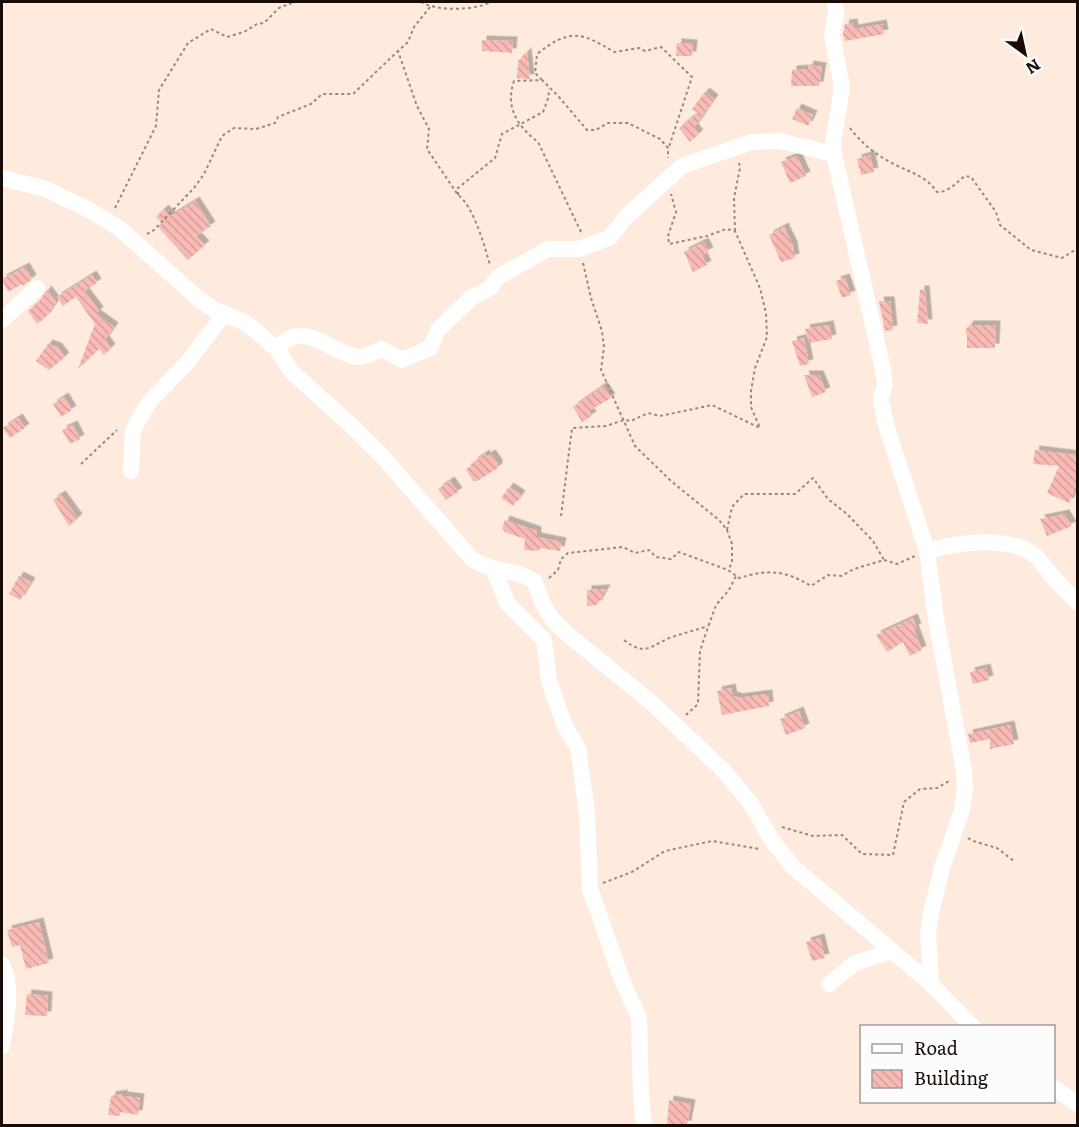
<svg xmlns="http://www.w3.org/2000/svg" width="1079" height="1127" viewBox="0 0 1079 1127" font-family="Literata,serif">
  <style>
    .building { fill: url(#building-back-hatch); filter: url(#shadow) }
    .lines { fill: none; stroke-linecap: round; stroke-linejoin: round }
    .path { stroke: #98897e; stroke-width: 2; stroke-dasharray: 3 3; stroke-linecap: butt }
    .minor { stroke: #fff; stroke-width: 16 }
  </style>
  <defs>
    <pattern id="building-back-hatch" width="6" height="6" patternUnits="userSpaceOnUse" patternTransform="scale(1.5)"><rect width="6" height="6" fill="#f9bab6"/><path d="M-1 5l2 2M0 0l6 6M5-1l2 2" fill="none" stroke="#d59f9b"/></pattern>
    <filter id="shadow"><feDropShadow dx="4.5" dy="-4.5" stdDeviation="0" flood-color="#0004"/></filter>
  </defs>
  <rect width="100%" height="100%" fill="#feebdd"/>
  <g class="building">
    <path d="M853,23L854,29L882,24L884,34L845,41L843,34L845,24Z"/>
    <path d="M482,40L513,41L512,53L482,51Z"/>
    <path d="M677,43L693,44L692,56H676Z"/>
    <path d="M527,52L530,79L517,78L518,61Z"/>
    <path d="M809,65L822,67L819,86H791L792,70L808,69Z"/>
    <path d="M705,92L714,99L694,128L699,134L690,142L679,128L698,113L692,109Z"/>
    <path d="M797,108L813,115L808,126L792,119Z"/>
    <path d="M870,155L874,172L861,175L857,159Z"/>
    <path d="M797,156L806,176L790,183L781,162Z"/>
    <path d="M195,201L211,226L196,236L205,245L188,260L158,227L162,223L156,217L164,209L171,216Z"/>
    <path d="M784,227L793,246L795,258L781,262L769,235Z"/>
    <path d="M704,242L709,252L702,255L707,265L693,272L684,252Z"/>
    <path d="M25,267L32,279L23,286L22,284L8,292L2,279Z"/>
    <path d="M92,275L97,283L84,291L99,311L96,314L114,327L105,340L111,348L104,355L99,349L78,369L95,324L76,297L63,306L57,297Z"/>
    <path d="M845,278L851,295L842,298L836,281Z"/>
    <path d="M47,290L56,302L46,317L37,324L28,311L37,304Z"/>
    <path d="M920,290H925L928,324L917,323Z"/>
    <path d="M879,301H890L893,330L885,331Z"/>
    <path d="M829,325L832,339L809,343L805,329Z"/>
    <path d="M969,325H996L995,348H967V334L965,331Z"/>
    <path d="M804,338L809,364L800,366L792,341Z"/>
    <path d="M48,344L57,347L65,357L49,370L36,361Z"/>
    <path d="M804,375H819L826,392L812,397Z"/>
    <path d="M603,386L611,398L589,411L592,416L582,422L573,407Z"/>
    <path d="M64,397L72,410L61,417L53,404Z"/>
    <path d="M18,418L25,428L10,438L3,428Z"/>
    <path d="M73,425L80,439L70,444L62,430Z"/>
    <path d="M1035,450L1077,455V483L1069,503L1047,493L1059,466L1033,464Z"/>
    <path d="M485,454L486,457L491,454L498,464V468L477,481H473L466,469L475,464L473,462Z"/>
    <path d="M450,481L458,492L446,500L438,489Z"/>
    <path d="M509,487L521,495L513,506L501,498Z"/>
    <path d="M61,495L78,518L69,526L53,500Z"/>
    <path d="M1065,514L1072,526L1047,536L1040,519Z"/>
    <path d="M505,520L537,531V537L562,542L560,551L540,548L539,551L524,550L525,539L505,532L502,528Z"/>
    <path d="M19,576L31,582L20,600L9,594Z"/>
    <path d="M606,589L597,605L587,606V590Z"/>
    <path d="M913,618L917,628L914,629L922,650L910,656L903,642L887,652L876,635Z"/>
    <path d="M986,668L989,680L973,684L970,672Z"/>
    <path d="M731,688L733,697L736,696L737,698L768,694L769,706L722,715L717,691Z"/>
    <path d="M799,711L805,728L786,735L780,719Z"/>
    <path d="M1010,725L1014,744L990,749V739L970,743L968,734Z"/>
    <path d="M39,922L49,963L26,969L20,945L12,947L7,930Z"/>
    <path d="M820,938L825,958L812,961L806,942Z"/>
    <path d="M27,994L48,996L47,1016L25,1015Z"/>
    <path d="M123,1094V1096L140,1098L138,1115L120,1112V1116L108,1115L111,1096Z"/>
    <path d="M669,1100L691,1104L687,1125H667Z"/>
  </g>
  <g class="lines">
    <g class="path">
      <path d="M421,2C435,11 475,11 490,2"/>
      <path d="M430,7L414,27L408,42L398,51L417,106L429,129L427,149L458,195C473,205 485,247 490,265"/>
      <path d="M542,80L535,73L537,54C569,29 580,31 614,52L639,48L645,51L661,47L692,77L669,147"/>
      <path d="M850,128C861,143 877,156 894,164C911,173 925,175 937,192C950,192 955,183 965,176L971,177L996,212L1000,225L1031,250L1062,258L1078,248"/>
      <path d="M458,195V188L495,158L502,134L543,112L549,96L548,89"/>
      <path d="M115,208L156,126L159,90L188,43L211,29L227,37L244,32L257,24L264,23L279,8L294,2"/>
      <path d="M735,231L734,198L740,168L739,163"/>
      <path d="M581,232L538,142C517,126 505,107 514,81L542,80L559,97L587,130H596L608,123H628L660,139L668,148V158"/>
      <path d="M147,234L154,230L194,188L204,174L222,136L234,128L256,129L275,123L278,117L311,104L322,94H353L398,51"/>
      <path d="M583,263L591,298L602,331L604,347L601,370L635,446L671,481L719,520L727,530L732,544V563L728,570"/>
      <path d="M81,464L117,430"/>
      <path d="M561,516L572,428L606,426L624,420L631,421L648,413L660,416L712,405L760,428L751,407V391L755,368L767,337L766,313L760,288L735,231L726,229L707,236L669,244L668,236L676,212L671,194"/>
      <path d="M727,530L732,507L744,494H795L813,478L828,499L847,514L873,541L884,560"/>
      <path d="M549,578L558,570L561,559L568,553L623,547L635,553L649,550L656,557L671,559L679,552L728,570L739,578C769,569 784,570 811,586L828,575L841,576L854,569L884,560L897,564L915,556"/>
      <path d="M624,640C646,658 652,644 672,637C684,633 696,630 708,626"/>
      <path d="M686,715L698,704L700,651L706,633L716,605L729,590L736,576"/>
      <path d="M782,827L813,836L842,835L862,854L893,855L904,802L920,789L937,788L949,781"/>
      <path d="M968,838L973,841L997,848L1014,861"/>
      <path d="M603,883L632,872L665,851L712,841L759,849"/>
    </g>
    <g class="minor">
      <path d="M835,2L836,15L832,34L842,88L833,143L834,154L882,365L885,384L881,399L886,425L927,551L936,619L964,771L965,789L962,810L942,868L932,909L928,933L931,984L972,1026"/>
      <path d="M2,178L46,189L91,211L119,228L200,300L215,310L246,323L276,348L292,372L354,428L381,455L472,559C491,573 515,568 534,581L543,604L552,619L566,633L652,703L725,772L751,804L771,839L792,866L931,984"/>
      <path d="M2,320L37,288"/>
      <path d="M276,348C281,345 287,339 292,337C314,330 338,356 360,357C366,357 376,351 382,349L402,360L430,348L438,330L471,298L490,288L498,277L548,249H579L609,238L627,216L682,166L752,142L780,141L834,154"/>
      <path d="M131,471L133,430L142,414L150,401L186,364L225,313"/>
      <path d="M927,551C955,543 1010,535 1034,555C1041,560 1046,569 1052,576C1060,585 1069,594 1078,603"/>
      <path d="M493,569L508,604L544,640L549,681L565,727L578,747L587,812L590,889L622,980L639,1018L641,1097L644,1126"/>
      <path d="M2,964C14,990 6,1018 2,1046"/>
      <path d="M829,984L855,963L892,951"/>
      <path d="M1054,1088L1078,1104"/>
    </g>
  </g>
  <rect width="1079" height="1127" fill="none" stroke="#170d06" stroke-width="6"/>
  <rect x="860" y="1025" width="195" height="78" fill="#fcfcfc" stroke="#a09c9a" stroke-width="1.5"/>
  <rect x="872" y="1044" width="30" height="9" fill="#ffffff" stroke="#a09c9a" stroke-width="1.5"/>
  <text x="914" y="1055" font-size="18" fill="#170d06">Road</text>
  <rect x="872" y="1070" width="30" height="18" fill="url(#building-back-hatch)" stroke="#a09c9a" stroke-width="1.5"/>
  <text x="914" y="1085" font-size="18" fill="#170d06">Building</text>
  <g transform="translate(1025 54) rotate(147)" stroke="#fcfcfc" stroke-width="4.5" paint-order="stroke">
  <path d="M0-4.5L10 22L0 15L-10 22Z" fill="#170d06"/>
  <text y="-9" font-size="16" font-weight="bold" text-anchor="middle" fill="#170d06">N</text>
  </g>
</svg>
